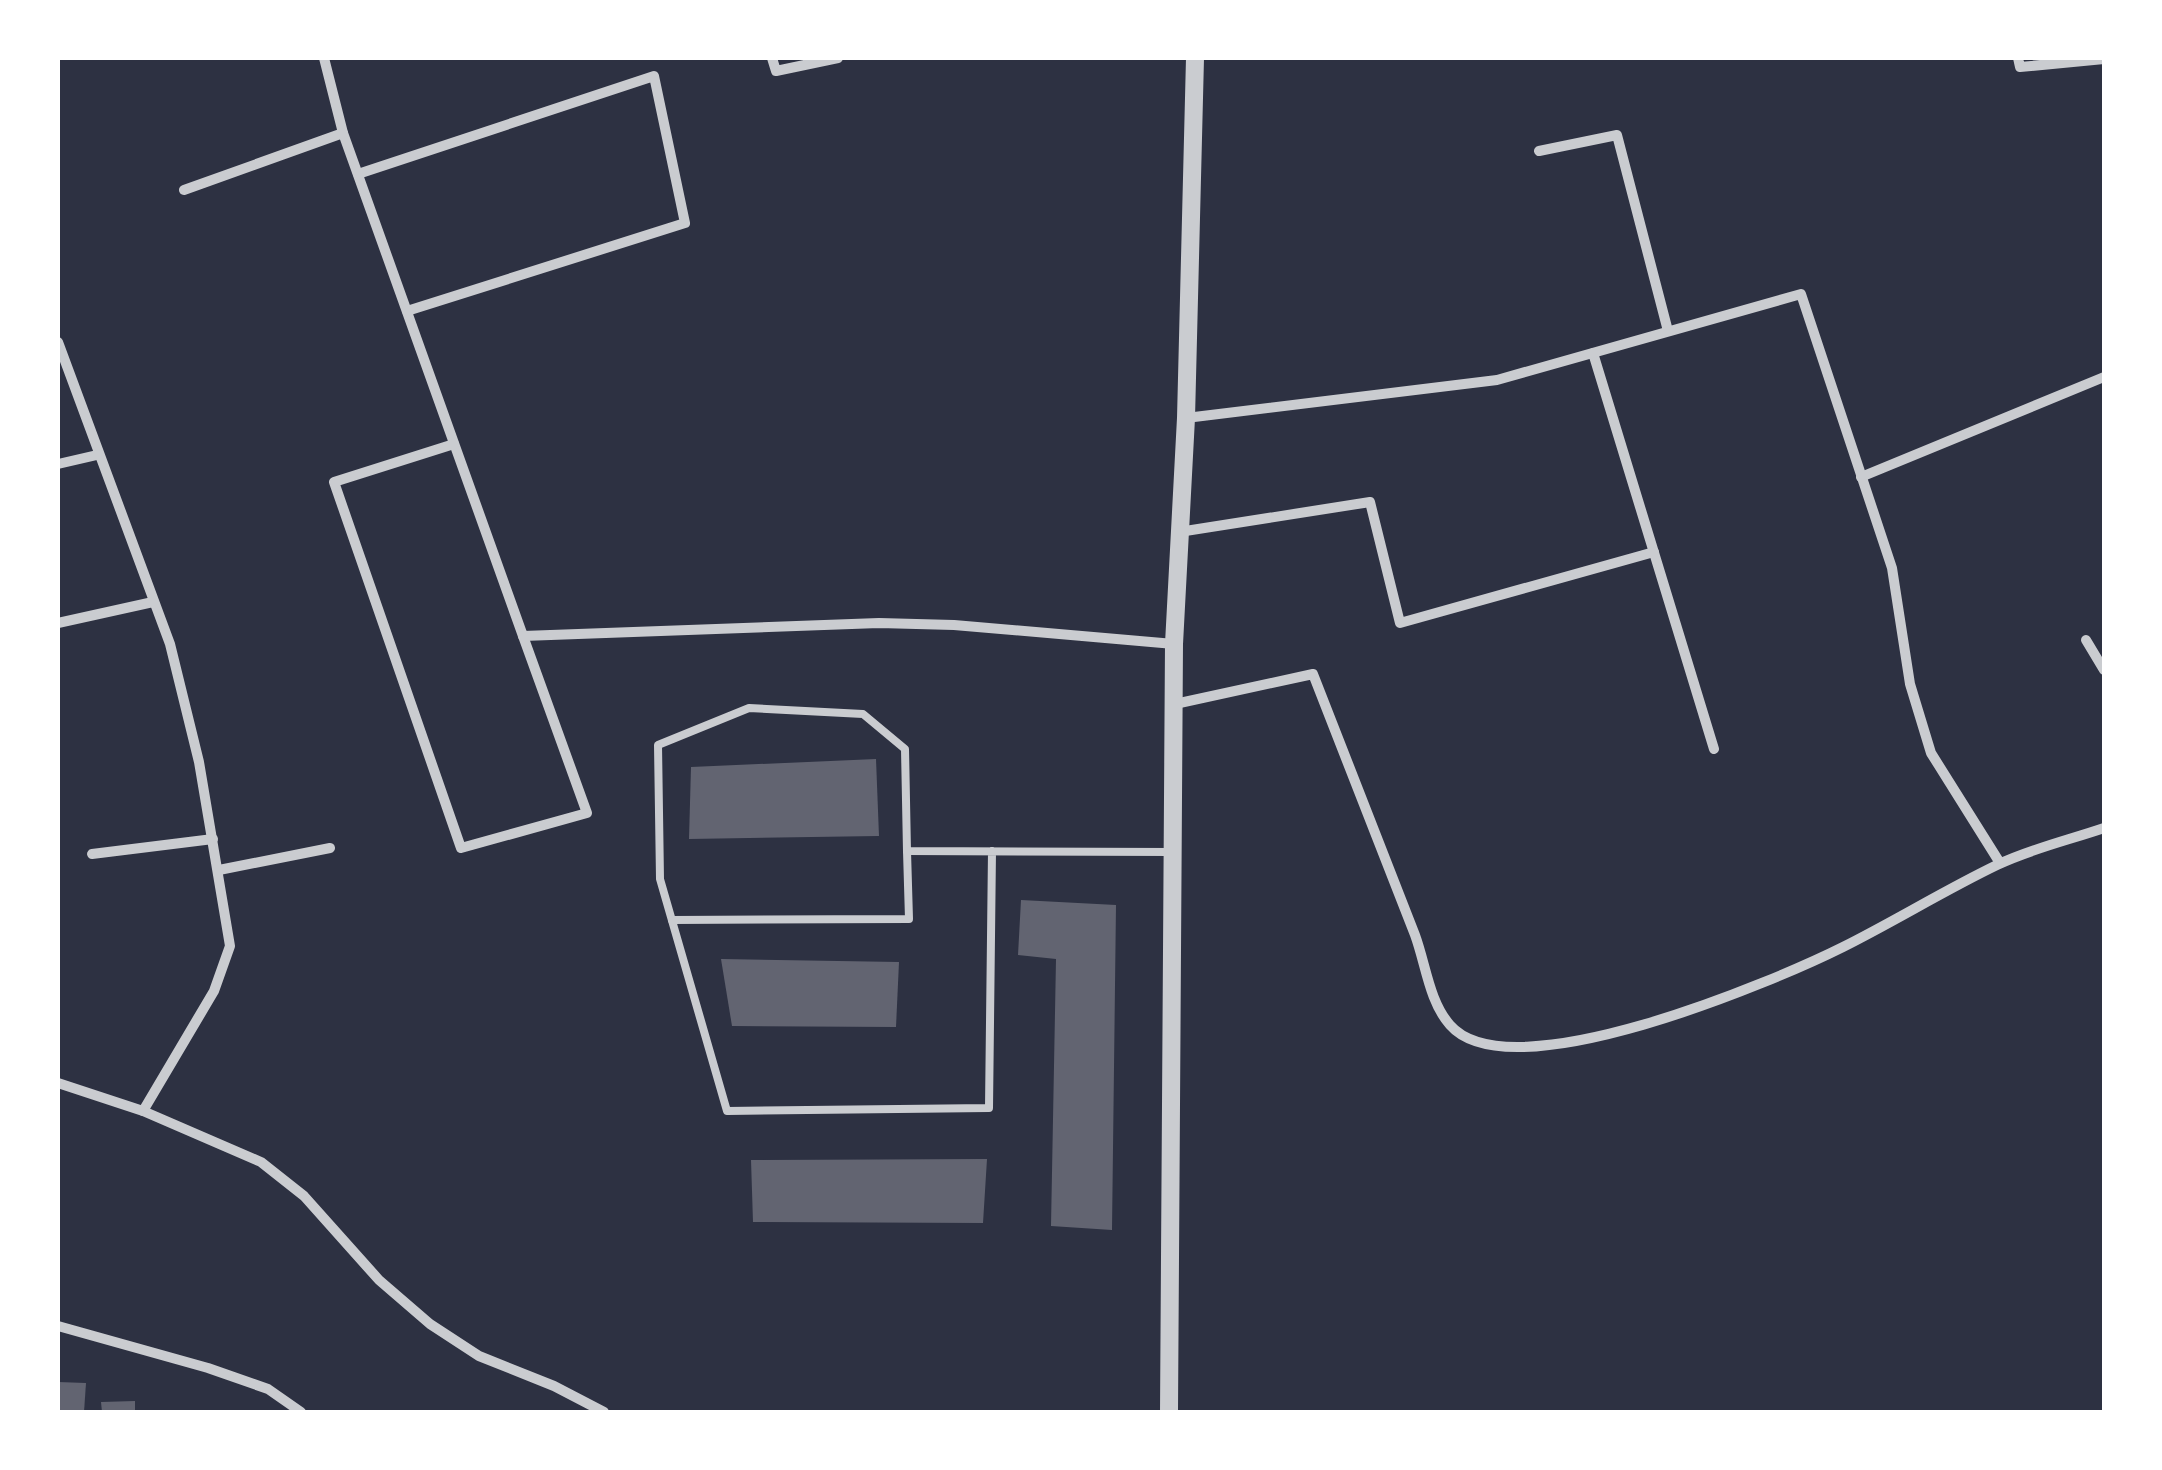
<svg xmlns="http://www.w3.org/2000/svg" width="2162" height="1470" viewBox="0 0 2162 1470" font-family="'Archivo Narrow',sans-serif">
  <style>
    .building { fill: #626471 }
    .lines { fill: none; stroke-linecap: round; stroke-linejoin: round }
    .service { stroke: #caccd0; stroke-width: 8 }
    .minor { stroke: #caccd0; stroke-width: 10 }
    .tertiary { stroke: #caccd0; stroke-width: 18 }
  </style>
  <rect width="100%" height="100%" fill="#2d3142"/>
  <g class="building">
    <path d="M876,759L879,836L689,839L691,767Z"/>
    <path d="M1021,900L1116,905L1112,1230L1051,1226L1056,959L1018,955Z"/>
    <path d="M721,959L899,962L896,1027L732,1026Z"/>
    <path d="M987,1159L983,1223L753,1222L751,1160Z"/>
    <path d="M58,1382L86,1383L84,1412H58Z"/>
    <path d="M135,1401V1412H102L101,1402Z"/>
  </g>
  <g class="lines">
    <g class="service">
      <path d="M992,851L989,1108L727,1111L660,879L658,745L749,708L863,714L905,749L907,851L1173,852"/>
      <path d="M672,920L909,919L907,851"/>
    </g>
    <g class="minor">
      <path d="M324,58L343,133L523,636L879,623L954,625L1174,644"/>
      <path d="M772,58L776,71L838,58"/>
      <path d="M2018,58L2020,67L2104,59"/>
      <path d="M1539,151L1617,135L1668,331"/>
      <path d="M358,174L654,76L685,223L407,311"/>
      <path d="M184,190L343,133"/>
      <path d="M58,342L170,644L199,762L230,946L214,991L143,1111"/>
      <path d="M1593,353L1714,749"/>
      <path d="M1186,418L1497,380L1801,294L1892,568L1910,684L1931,753L2000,863"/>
      <path d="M454,444L334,482L461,848L587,813L523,636"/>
      <path d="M58,464L97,455"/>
      <path d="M1861,477L2104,377"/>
      <path d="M1179,532L1370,502L1400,623L1654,552"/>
      <path d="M58,623L153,602"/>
      <path d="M2086,640L2104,670"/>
      <path d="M1175,704L1313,674C1347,761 1381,848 1415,935C1426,965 1429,1001 1450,1025C1510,1094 1775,981 1843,947C1895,921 1945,890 1997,865C2030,849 2069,840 2104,828"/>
      <path d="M92,854L213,839"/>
      <path d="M219,870L330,848"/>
      <path d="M58,1083L143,1111L261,1162L304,1196L379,1280L430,1324L479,1356L554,1386L604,1412"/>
      <path d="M58,1326L208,1368L268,1389L301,1412"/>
    </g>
    <path class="tertiary" d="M1169,1412L1174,644L1186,418L1195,58"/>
  </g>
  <rect width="2162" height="1470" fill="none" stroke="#ffffff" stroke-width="120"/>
</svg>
